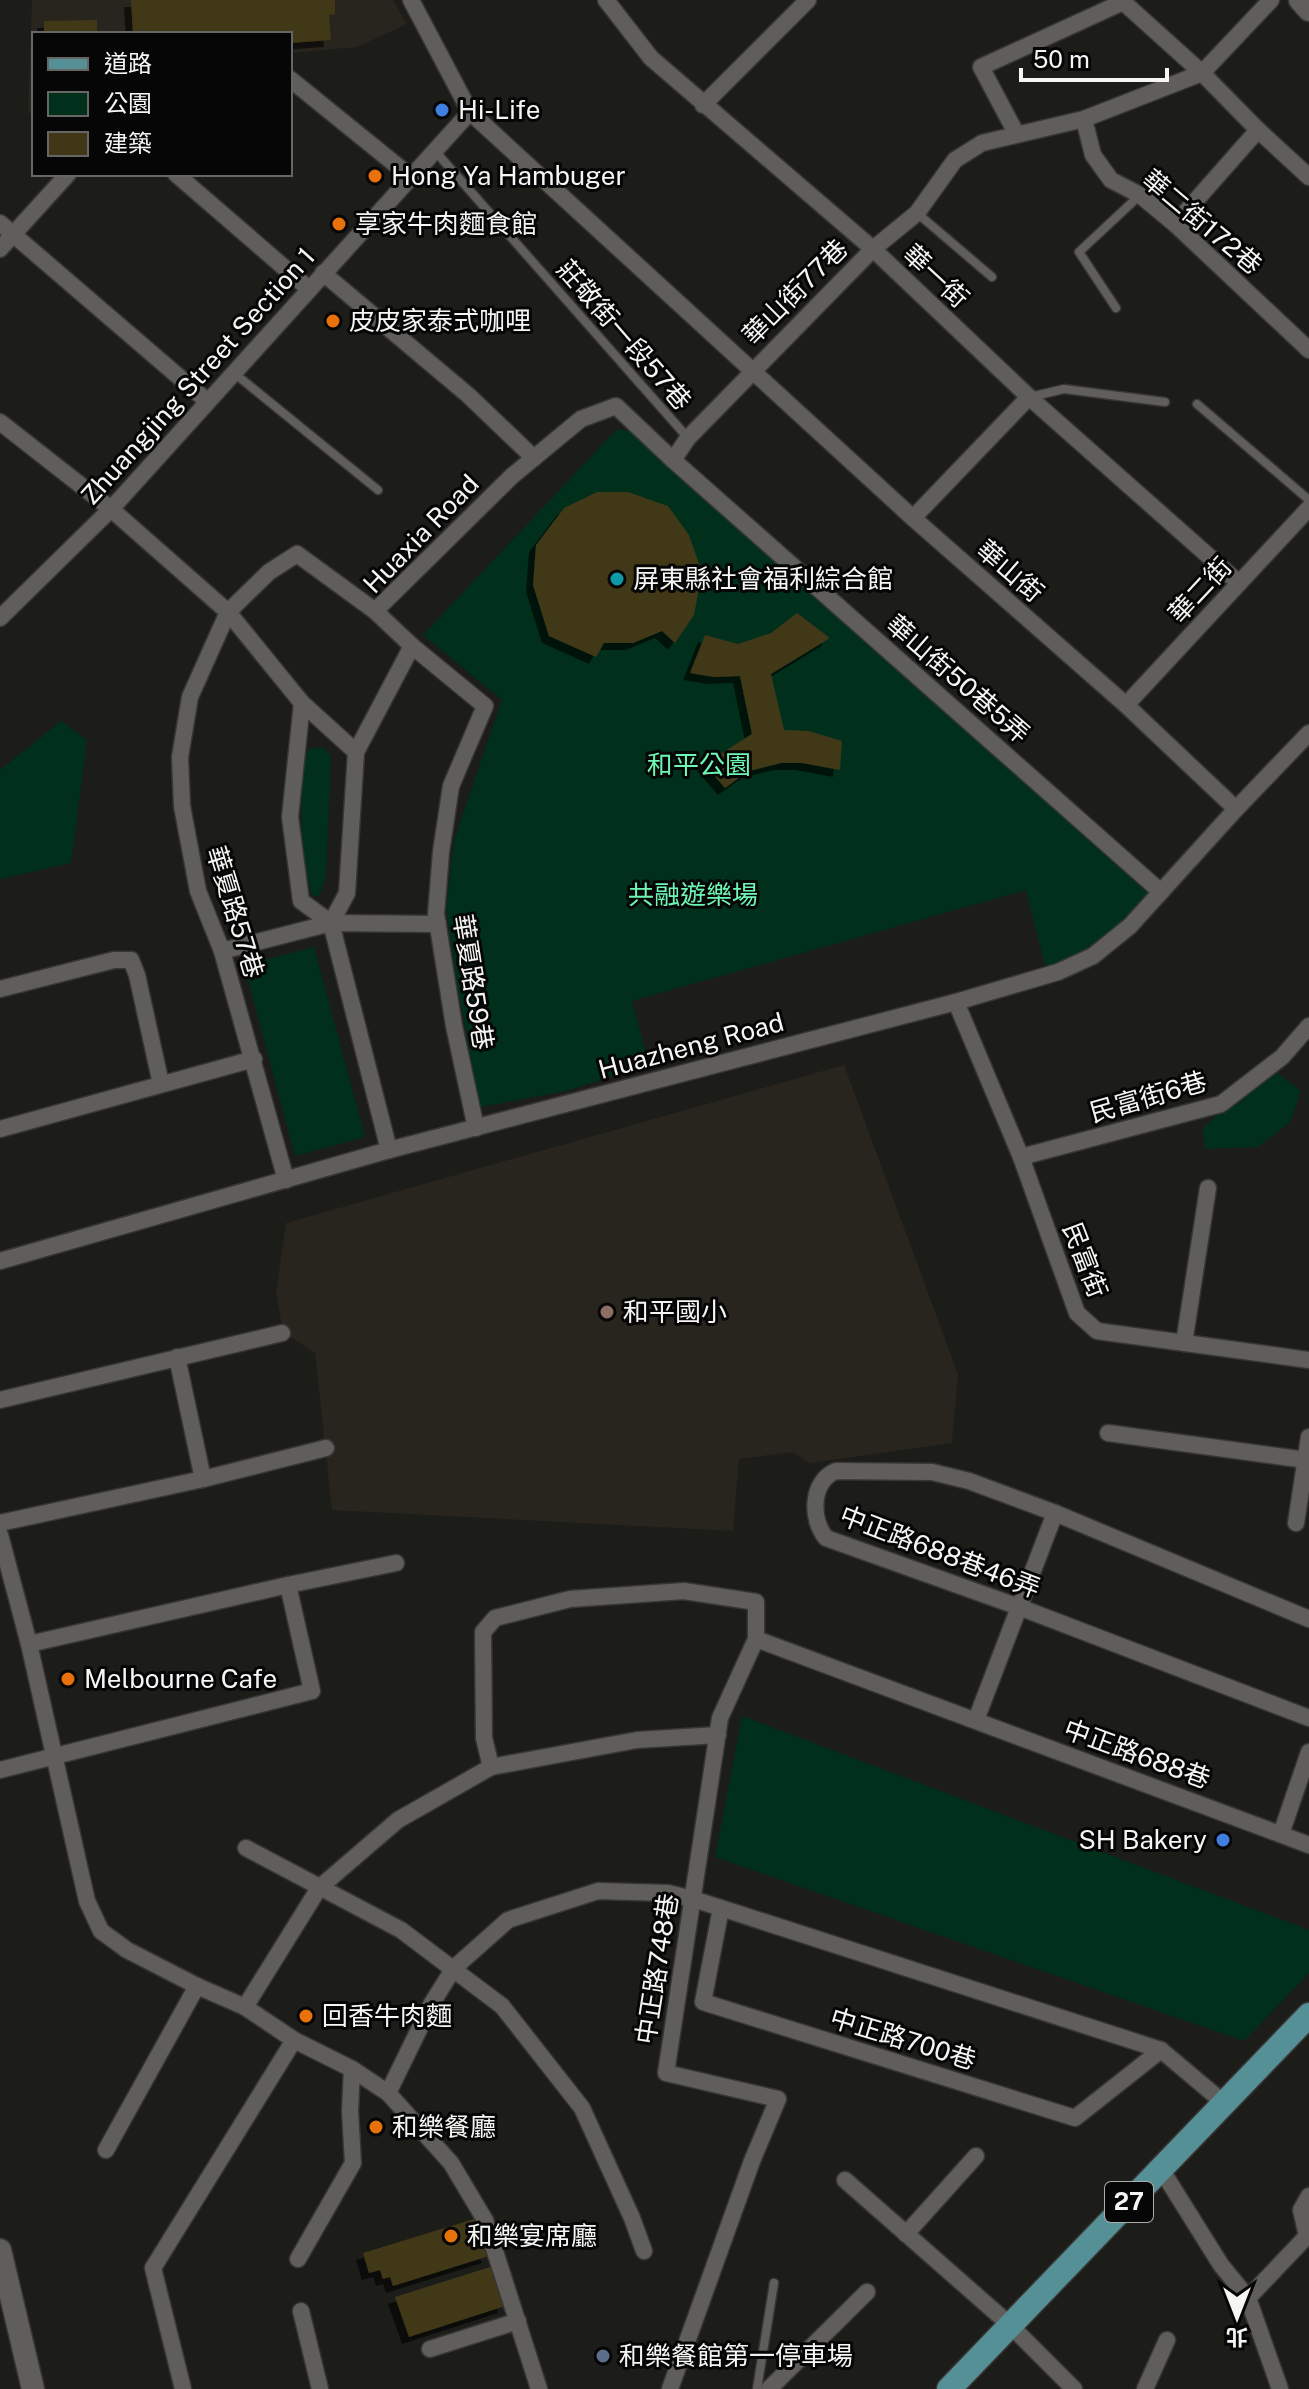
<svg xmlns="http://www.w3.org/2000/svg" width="1309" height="2389" viewBox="0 0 1309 2389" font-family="'Public Sans','Noto Sans TC',sans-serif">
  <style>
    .built { fill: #27251d }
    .green { fill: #00301c }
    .building { fill: #413717; filter: url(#shadow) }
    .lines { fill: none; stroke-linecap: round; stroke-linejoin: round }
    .service-casing { stroke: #373635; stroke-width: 11 }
    .minor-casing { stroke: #373635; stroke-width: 19 }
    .tertiary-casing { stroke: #373635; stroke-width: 25 }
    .primary-casing { stroke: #373635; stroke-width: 27 }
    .service { stroke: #5f5e5b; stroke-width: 8 }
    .minor { stroke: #5f5e5b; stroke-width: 16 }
    .tertiary { stroke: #5f5e5b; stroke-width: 22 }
    .primary { stroke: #569097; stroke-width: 24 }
    .shop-dot { fill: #3f7fe0; stroke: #070606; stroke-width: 3 }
    .food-dot { fill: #e8710a; stroke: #070606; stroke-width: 3 }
    .culture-dot { fill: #0f9aa8; stroke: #070606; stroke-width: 3 }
    .education-dot { fill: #8d6e63; stroke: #070606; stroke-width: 3 }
    .service-dot { fill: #5c6f8a; stroke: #070606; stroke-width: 3 }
    .labels { text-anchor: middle; stroke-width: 6; stroke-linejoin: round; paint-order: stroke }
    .shield { fill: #070606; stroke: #aeadac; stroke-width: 2 }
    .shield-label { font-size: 24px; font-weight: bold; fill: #f5f5f3 }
    .poi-label { font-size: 26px; fill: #f5f5f3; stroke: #070606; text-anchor: start }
    .street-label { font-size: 26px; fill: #f5f5f3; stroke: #070606 }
    .park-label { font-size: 26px; fill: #6df7b4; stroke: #070606 }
  </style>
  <defs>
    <filter id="shadow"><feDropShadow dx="-7" dy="7" stdDeviation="0" flood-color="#0009"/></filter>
  </defs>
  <rect width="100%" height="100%" fill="#1c1c19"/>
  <g class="built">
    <path d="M32,0H393L407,24L357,47L290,53V34H34V113H28Z"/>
    <path d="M844,1065L958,1374L952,1443L810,1463L792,1452L739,1459L733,1531L332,1510L315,1353L283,1332L276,1293L286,1223Z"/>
  </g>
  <g class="green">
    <path d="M617,429L637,433L1065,813L1153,899L1113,939L1046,969L1026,890L632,1001L649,1064L567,1091L480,1107L455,973L446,908L454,840L502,700L423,635Z"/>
    <path d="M61,721L87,740L71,863L0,879V770Z"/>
    <path d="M311,748H325L331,757L326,877L319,897L312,895C298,847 301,803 304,754Z"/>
    <path d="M314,947L365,1137L295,1156L244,965Z"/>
    <path d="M1266,1070L1279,1074L1301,1091L1290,1122L1258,1147L1205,1149L1203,1128L1217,1115L1241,1102Z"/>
    <path d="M742,1716L1309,1930V1973L1244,2041L715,1857Z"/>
  </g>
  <g class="building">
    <path d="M131,0H335V14L329,15L331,40L290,43V34H133Z"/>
    <path d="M97,20V34H44V21Z"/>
    <path d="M597,492H628L668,506L689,535L702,572L694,615L675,643L662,631L633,643H604L596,657L549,636L533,585L536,545L564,508Z"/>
    <path d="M797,613L830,638L771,674L784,730L809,731L842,741L840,770L802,763H781L749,771L725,788L704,764L752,734L740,676L714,677L690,673L705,635L738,644L771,633Z"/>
    <path d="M477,2218L489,2256L393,2286L390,2277L383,2279L380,2270L369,2273L363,2253Z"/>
    <path d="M493,2266L505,2306L409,2337L395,2297Z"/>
  </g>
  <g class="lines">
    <g class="service-casing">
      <g id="service">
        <path d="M435,151L688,438"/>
        <path d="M917,213L992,277"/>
        <path d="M1116,308L1079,252L1140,195"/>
        <path d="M234,373L378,490"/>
        <path d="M1030,397L1064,389L1165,402"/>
        <path d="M1197,404L1309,500"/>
        <path d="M757,2389L774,2283"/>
      </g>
    </g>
    <g class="minor-casing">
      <g id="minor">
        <path d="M411,0L470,112L913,518L1126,705L1236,809"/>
        <path d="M606,0L651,58L873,249L1029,397L1239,583"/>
        <path d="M1121,0L1202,73L1258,130L1309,177"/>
        <path d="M290,79L411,177"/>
        <path d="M703,105L808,0"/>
        <path d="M1084,119L1093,155L1111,180L1140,195L1175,224L1309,350"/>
        <path d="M1016,133L981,67L1123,2"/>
        <path d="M176,174L309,289"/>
        <path d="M0,223L207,401"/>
        <path d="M1175,224L1258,130"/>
        <path d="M0,249L68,174"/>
        <path d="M323,273L468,395L534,458"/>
        <path d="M0,422L111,509L228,612L302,703L356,752"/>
        <path d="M673,460L688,438L873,249L917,213L955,160L982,143L1084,119L1202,73L1271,0"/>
        <path d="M913,518L1029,397"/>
        <path d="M0,618L111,509L470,112"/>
        <path d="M302,703L290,817L301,901L331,923"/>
        <path d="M1126,705L1309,508"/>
        <path d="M222,951L331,923L438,924"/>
        <path d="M0,989L114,960H131L137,975L161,1084"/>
        <path d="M956,1002L1021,1157L1077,1313L1097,1331L1309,1360"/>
        <path d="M476,1128L454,1026L436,914L441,852L451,786L485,706L412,646L375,611L512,476L581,419L616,406L673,460L1161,892"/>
        <path d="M0,1129L254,1059"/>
        <path d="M389,1150L331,923L347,893L356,752L412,646"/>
        <path d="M1021,1157L1221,1104L1282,1057L1309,1026"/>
        <path d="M286,1180L222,951L198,891L182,806L180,757L190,697L228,612L269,572L297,554L375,611"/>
        <path d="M0,1261L389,1150L956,1002L1058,972L1093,956L1130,926L1236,809L1309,733"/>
        <path d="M1184,1343L1208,1188"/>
        <path d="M177,1357L203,1479"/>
        <path d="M0,1400L282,1333"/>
        <path d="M1108,1433L1306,1460"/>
        <path d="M0,1523L203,1479L326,1448"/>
        <path d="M1296,1523L1309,1437"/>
        <path d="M0,1535L29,1644L87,1901L101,1931L127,1950L197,1986L245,2007L294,2040L352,2069L388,2093L451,2163L485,2220L539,2389"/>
        <path d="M288,1585L396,1563"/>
        <path d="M1309,1619L1055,1513L969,1481L932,1472L836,1471C811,1481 810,1519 826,1538L1019,1607L1309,1718"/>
        <path d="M756,1639L1309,1845"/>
        <path d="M976,1720L1055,1513"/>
        <path d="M491,1767L484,1738L483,1632L495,1618L570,1599L684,1591L756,1602V1639L720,1718L666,2073L778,2099L752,2161L670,2389"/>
        <path d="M0,1770L312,1691L288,1585L29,1644"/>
        <path d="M1281,1834L1309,1752"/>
        <path d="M246,1848L401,1930L502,2006L582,2108L632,2218L644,2251"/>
        <path d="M721,1908L703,2002L1075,2118L1161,2050"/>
        <path d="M245,2007L319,1888L398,1820L491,1767L637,1740L718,1735"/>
        <path d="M388,2093L432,2003L454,1968L508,1920L598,1891L668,1893L693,1899L1161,2050L1224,2103"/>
        <path d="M106,2150L197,1986"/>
        <path d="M1161,2169L1221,2265L1248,2298"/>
        <path d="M845,2180L1010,2325L1074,2389"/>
        <path d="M906,2234L976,2156"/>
        <path d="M1307,2236L1301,2210L1309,2196"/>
        <path d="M298,2259L353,2163L350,2111L352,2069"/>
        <path d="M301,2311L320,2389"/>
        <path d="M430,2349L518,2321"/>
        <path d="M183,2389L153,2268L294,2040"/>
        <path d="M769,2389L867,2292"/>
        <path d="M1145,2389L1167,2340"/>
        <path d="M1280,2389L1248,2298L1307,2236"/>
      </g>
    </g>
    <g class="tertiary-casing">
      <g id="tertiary">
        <path d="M1300,0L1309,10"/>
        <path d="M0,2250L33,2389"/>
      </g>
    </g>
    <g class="primary-casing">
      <path id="primary" d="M949,2389L1309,2015"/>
    </g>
    <use href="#service" class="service"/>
    <use href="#minor" class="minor"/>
    <use href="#tertiary" class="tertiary"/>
    <use href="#primary" class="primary"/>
  </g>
  <g class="shop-dot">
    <circle cx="442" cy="110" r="8"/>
    <circle cx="1223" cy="1840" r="8"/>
  </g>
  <g class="food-dot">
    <circle cx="375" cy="176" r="8"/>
    <circle cx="339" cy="224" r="8"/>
    <circle cx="333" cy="321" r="8"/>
    <circle cx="68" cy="1679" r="8"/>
    <circle cx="306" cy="2016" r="8"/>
    <circle cx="376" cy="2127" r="8"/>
    <circle cx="451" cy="2236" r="8"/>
  </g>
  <circle class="culture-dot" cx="617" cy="579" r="8"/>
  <circle class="education-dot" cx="607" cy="1312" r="8"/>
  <circle class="service-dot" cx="603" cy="2356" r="8"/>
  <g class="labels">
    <rect class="shield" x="1105" y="2182" width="48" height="40" rx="6"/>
    <g class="shield-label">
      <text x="1129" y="2210">27</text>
    </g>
    <g class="poi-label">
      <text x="458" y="119">Hi-Life</text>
      <text x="391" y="185">Hong Ya Hambuger</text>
      <text x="355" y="233">享家牛肉麵食館</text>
      <text x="349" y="330">皮皮家泰式咖哩</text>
      <text x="633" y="588">屏東縣社會福利綜合館</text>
      <text x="623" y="1321">和平國小</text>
      <text x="84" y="1688">Melbourne Cafe</text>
      <text x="1207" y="1849" text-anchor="end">SH Bakery</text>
      <text x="322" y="2025">回香牛肉麵</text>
      <text x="392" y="2136">和樂餐廳</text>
      <text x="467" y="2245">和樂宴席廳</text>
      <text x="619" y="2365">和樂餐館第一停車場</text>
    </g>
    <g class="street-label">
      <text transform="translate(1202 222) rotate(40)" y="9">華二街172巷</text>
      <text transform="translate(936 276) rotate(43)" y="9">華一街</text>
      <text transform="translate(795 292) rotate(-45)" y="9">華山街77巷</text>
      <text transform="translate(624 335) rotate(49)" y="9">莊敬街一段57巷</text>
      <text transform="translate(198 376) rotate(-48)" y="9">Zhuangjing Street Section 1</text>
      <text transform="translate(421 534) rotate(-46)" y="9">Huaxia Road</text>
      <text transform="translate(1010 571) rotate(41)" y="9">華山街</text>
      <text transform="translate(1200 590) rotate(-47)" y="9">華二街</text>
      <text transform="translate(958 679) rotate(41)" y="9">華山街50巷5弄</text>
      <text transform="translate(235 912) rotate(73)" y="9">華夏路57巷</text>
      <text transform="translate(473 982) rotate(81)" y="9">華夏路59巷</text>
      <text transform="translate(691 1046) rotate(-15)" y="9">Huazheng Road</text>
      <text transform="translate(1148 1097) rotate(-16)" y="9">民富街6巷</text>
      <text transform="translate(1085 1260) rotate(69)" y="9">民富街</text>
      <text transform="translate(940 1552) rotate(21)" y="9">中正路688巷46弄</text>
      <text transform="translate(1137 1754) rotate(20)" y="9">中正路688巷</text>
      <text transform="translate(657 1969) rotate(-81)" y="9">中正路748巷</text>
      <text transform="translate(903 2039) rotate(17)" y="9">中正路700巷</text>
    </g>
    <g class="park-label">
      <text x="699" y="774">和平公園</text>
      <text x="693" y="904">共融遊樂場</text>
    </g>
  </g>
  <rect x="32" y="32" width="260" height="144" fill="#070606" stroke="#666665" stroke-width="2"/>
  <rect x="48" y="58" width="40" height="12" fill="#569097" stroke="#666665" stroke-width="2"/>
  <text x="104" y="72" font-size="24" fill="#f5f5f3">道路</text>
  <rect x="48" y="92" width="40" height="24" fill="#00301c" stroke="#666665" stroke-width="2"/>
  <text x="104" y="112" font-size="24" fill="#f5f5f3">公園</text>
  <rect x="48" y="132" width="40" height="24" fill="#413717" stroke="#666665" stroke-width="2"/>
  <text x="104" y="152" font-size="24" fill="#f5f5f3">建築</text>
  <g transform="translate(1237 2317) rotate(180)" stroke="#070606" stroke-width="6" paint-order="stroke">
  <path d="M0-6L14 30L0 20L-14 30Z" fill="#f5f5f3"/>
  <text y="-12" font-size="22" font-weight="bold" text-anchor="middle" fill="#f5f5f3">北</text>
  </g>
  <path d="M1021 68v12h146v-12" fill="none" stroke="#f5f5f3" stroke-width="4"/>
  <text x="1033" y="68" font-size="24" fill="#f5f5f3" stroke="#070606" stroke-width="6" paint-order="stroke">50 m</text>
</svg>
